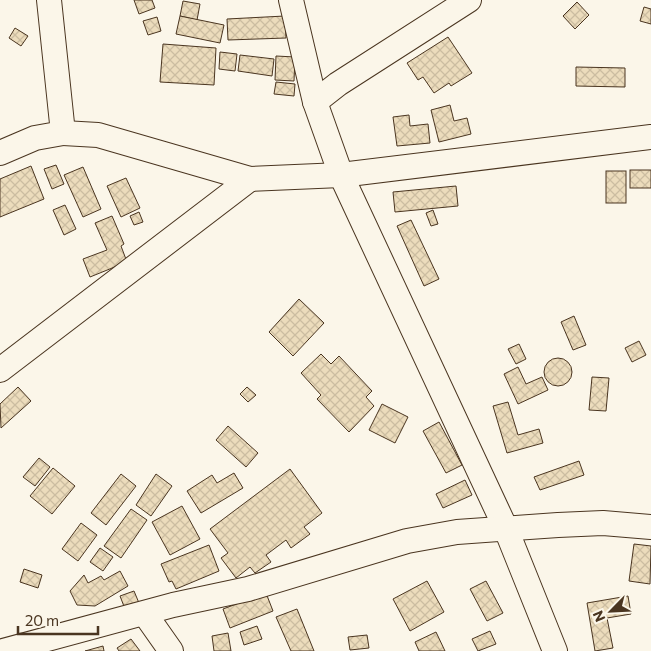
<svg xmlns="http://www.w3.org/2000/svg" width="651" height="651" viewBox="0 0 651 651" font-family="Commissioner,sans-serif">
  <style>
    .building { fill: url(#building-cross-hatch); stroke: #4a3520 }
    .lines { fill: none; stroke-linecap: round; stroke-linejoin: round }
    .street-casing { stroke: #4a3520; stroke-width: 26 }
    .street { stroke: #fbf6e9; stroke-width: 24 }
  </style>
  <defs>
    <pattern id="building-cross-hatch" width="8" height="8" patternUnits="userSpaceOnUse" patternTransform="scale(1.25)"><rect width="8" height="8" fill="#ecdcbc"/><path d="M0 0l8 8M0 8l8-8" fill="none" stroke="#ccbda1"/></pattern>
  </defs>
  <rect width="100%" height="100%" fill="#fbf6e9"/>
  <g class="building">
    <path d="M134,0H152L155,8L139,14Z"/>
    <path d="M183,1L200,4L197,20L180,16Z"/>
    <path d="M577,2L589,15L575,29L563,16Z"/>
    <path d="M644,7L651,9V24L640,21Z"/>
    <path d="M180,16L224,25L220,43L176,34Z"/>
    <path d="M285,16L286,38L228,40L227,19Z"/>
    <path d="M157,17L161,31L148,35L143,21Z"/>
    <path d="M15,28L28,36L21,46L9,38Z"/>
    <path d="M448,37L472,73L451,86L449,83L434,93L423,77L418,80L407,63Z"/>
    <path d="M163,44L216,48L214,85L160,82Z"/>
    <path d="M220,52L237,54L235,71L219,69Z"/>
    <path d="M240,55L274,59L272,76L238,71Z"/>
    <path d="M276,56L295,57L294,81L275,80Z"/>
    <path d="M576,67L625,68V87L576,86Z"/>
    <path d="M276,82L295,84L294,96L274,94Z"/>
    <path d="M450,105L454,121L467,118L471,134L439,142L431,110Z"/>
    <path d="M409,115L410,126L428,124L430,143L397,146L393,117Z"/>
    <path d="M56,165L64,184L52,189L44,169Z"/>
    <path d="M31,166L44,199L0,217V179Z"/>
    <path d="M83,167L101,209L83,217L64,175Z"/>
    <rect x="630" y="170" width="21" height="18"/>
    <rect x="606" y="171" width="20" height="32"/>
    <path d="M126,178L140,208L121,217L107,186Z"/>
    <path d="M456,186L458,206L395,212L393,192Z"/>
    <path d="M65,205L76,229L64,235L53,210Z"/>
    <path d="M433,210L438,224L431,226L426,213Z"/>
    <path d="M139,212L143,222L134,225L130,216Z"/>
    <path d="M112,216L124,244L121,246L127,262L90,277L83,259L107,250L95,223Z"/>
    <path d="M411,220L439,279L424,286L397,226Z"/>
    <path d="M299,299L324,323L293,356L269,332Z"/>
    <path d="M574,316L586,345L573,350L561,322Z"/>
    <path d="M639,341L646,355L632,362L625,348Z"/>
    <path d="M519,344L526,359L516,364L508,349Z"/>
    <path d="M321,354L331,364L339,356L372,391L366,397L374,406L349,432L317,399L321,395L301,373Z"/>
    <circle cx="558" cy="372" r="14"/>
    <path d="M518,367L526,384L542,377L548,390L518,404L504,374Z"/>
    <path d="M592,377L609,378L606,411L589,410Z"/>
    <path d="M18,387L31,401L1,428L0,404Z"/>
    <path d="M247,387L256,395L248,402L240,394Z"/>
    <path d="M508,402L518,435L539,429L543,443L507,453L493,406Z"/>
    <path d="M382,404L408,417L395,443L369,430Z"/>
    <path d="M439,422L462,465L446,473L423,431Z"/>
    <path d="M228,426L258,453L246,467L216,440Z"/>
    <path d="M39,458L50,467L35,486L23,477Z"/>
    <path d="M579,461L584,475L540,490L534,477Z"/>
    <path d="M53,468L75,486L52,514L30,496Z"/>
    <path d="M290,469L322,513L304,527L310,534L291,548L286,540L266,555L271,562L255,573L250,567L236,578L221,558L228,553L210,529Z"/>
    <path d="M234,473L243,488L201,513L187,491L212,475L217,483Z"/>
    <path d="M121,474L136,486L106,525L91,513Z"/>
    <path d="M156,474L172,486L151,516L136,505Z"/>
    <path d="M465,480L472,495L443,508L436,494Z"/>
    <path d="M182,506L200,539L170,555L152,522Z"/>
    <path d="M131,509L147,520L121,558L104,546Z"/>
    <path d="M81,523L97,535L78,561L62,549Z"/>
    <path d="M634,544L651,546L650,584L629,581Z"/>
    <path d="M209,545L219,571L176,589L172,581L169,582L161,564Z"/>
    <path d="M100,548L113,557L103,571L90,562Z"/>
    <path d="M24,569L42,575L38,588L20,582Z"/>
    <path d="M120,571L128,586L95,606L77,605L70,591L84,575L88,583L101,576L104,580Z"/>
    <path d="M427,581L444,612L410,631L393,599Z"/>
    <path d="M486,581L503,613L487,621L470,589Z"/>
    <path d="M134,591L139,603L125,609L120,596Z"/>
    <path d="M266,593L273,611L230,628L223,609Z"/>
    <path d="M628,596L631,614L607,618L613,648L595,651L587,603Z"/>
    <path d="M297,609L314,651H291L276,617Z"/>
    <path d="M257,626L262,639L244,645L240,632Z"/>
    <path d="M490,631L496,644L478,651L472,639Z"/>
    <path d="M436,632L445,651H419L415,642Z"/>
    <path d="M228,633L231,651H214L212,636Z"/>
    <path d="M367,635L369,648L350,650L348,637Z"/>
    <path d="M131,639L140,651H119L117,648Z"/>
    <path d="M103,646L104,651H85Z"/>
  </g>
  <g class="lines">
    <g class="street-casing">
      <g id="street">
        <path d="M291,0L315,102L341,175L506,529L555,651"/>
        <path d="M315,102L338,84L469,0"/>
        <path d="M63,133L98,135L250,179L341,175L651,137"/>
        <path d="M0,153L35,138L63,133L49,0"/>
        <path d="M0,370L250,179"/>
        <path d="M145,614L171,651"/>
        <path d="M3,651L173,605L248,589L407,541L457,532L558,525L603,523L651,527"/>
      </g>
    </g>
    <use href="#street" class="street"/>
  </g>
  <g transform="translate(611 611) rotate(246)" stroke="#fbf6e9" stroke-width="4" paint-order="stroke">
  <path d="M0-4L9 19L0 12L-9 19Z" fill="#4a3520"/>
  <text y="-8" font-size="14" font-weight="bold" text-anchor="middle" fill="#4a3520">N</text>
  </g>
  <path d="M18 626v8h80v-8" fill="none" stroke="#4a3520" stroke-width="2.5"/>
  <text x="25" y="626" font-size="15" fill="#4a3520" stroke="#fbf6e9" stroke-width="4" paint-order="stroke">20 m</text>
</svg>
